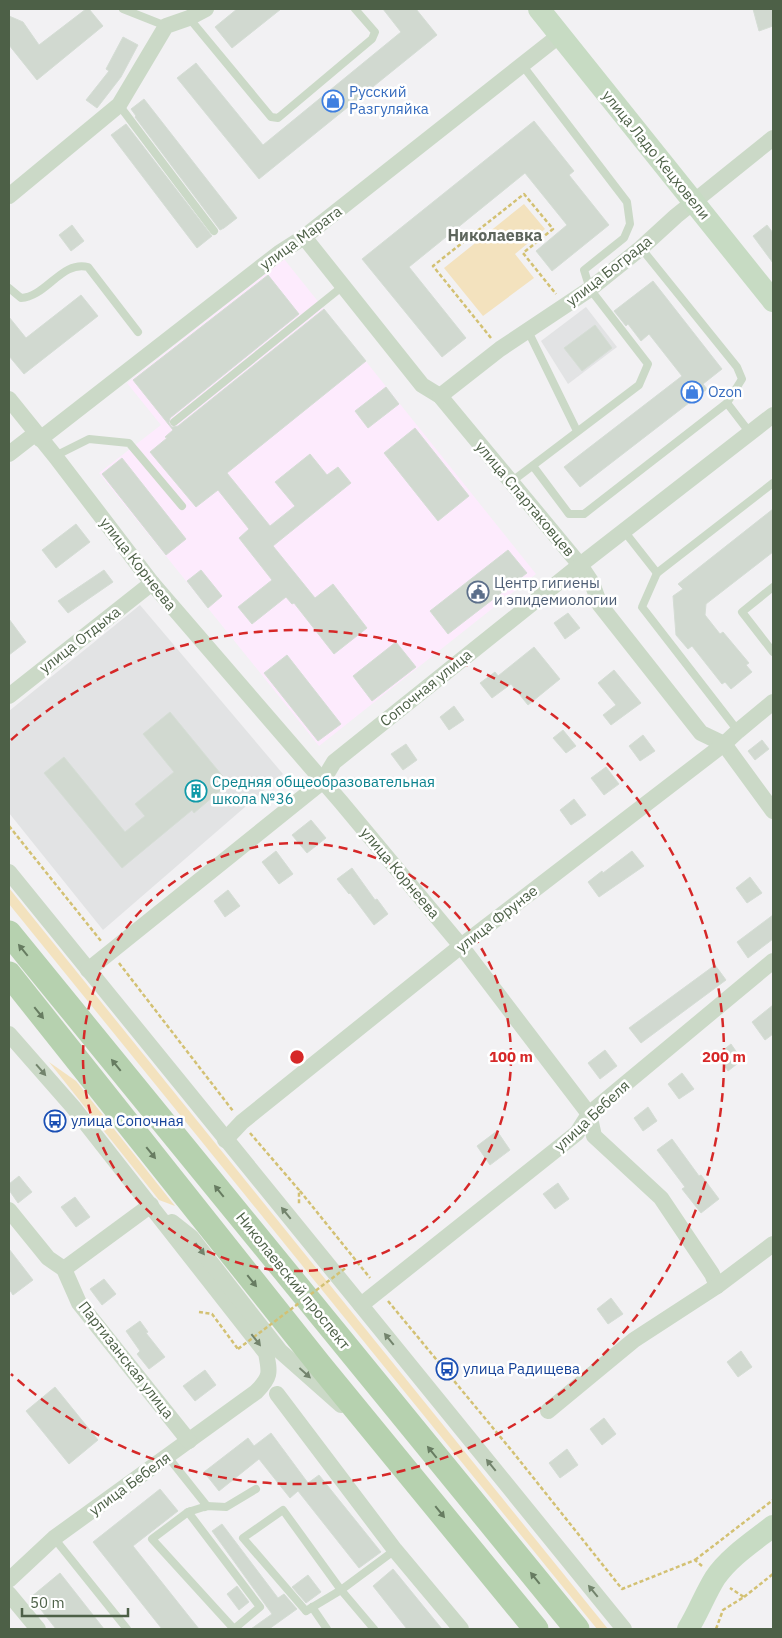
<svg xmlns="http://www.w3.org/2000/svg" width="782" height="1638" viewBox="0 0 782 1638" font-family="'IBM Plex Sans',sans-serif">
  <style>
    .commercial { fill: #fdebfd }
    .education { fill: #e2e3e4 }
    .green { fill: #f3e2be }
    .building { fill: #d1d9d0; stroke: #d5ddd5 }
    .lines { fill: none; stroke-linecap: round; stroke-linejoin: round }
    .path { stroke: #d3c173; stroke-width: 2.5; stroke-dasharray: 4 2.5; stroke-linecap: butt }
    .service { stroke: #cbd9c7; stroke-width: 8 }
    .minor { stroke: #cbd9c7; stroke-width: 16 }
    .secondary { stroke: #c7dbc3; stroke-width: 22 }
    .primary { stroke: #b6d1af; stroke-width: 25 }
    .path-bridge { stroke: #d3c173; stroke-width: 2.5; stroke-dasharray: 4 2.5; stroke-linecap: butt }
    .oneway { fill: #677c61 }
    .oneway2 { fill: #73846d }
    .ring { fill: none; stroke: #d62828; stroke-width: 2.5; stroke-dasharray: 9 6 }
    .labels { text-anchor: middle; stroke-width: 5; stroke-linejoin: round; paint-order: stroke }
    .shop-label { font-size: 15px; fill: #366cbe; stroke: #fff; text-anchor: start }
    .street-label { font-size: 15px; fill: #4d6047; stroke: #fff }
    .service-label { font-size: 15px; fill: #4e5e75; stroke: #fff; text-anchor: start }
    .culture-label { font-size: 15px; fill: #0d838f; stroke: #fff; text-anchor: start }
    .transit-label { font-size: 15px; fill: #164399; stroke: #fff; text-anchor: start }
    .neighbourhood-label { font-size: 16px; font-weight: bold; fill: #5e665d; stroke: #fff }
    .centre { fill: #d62828; stroke: #fff; stroke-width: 2.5 }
    .ring-label { font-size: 15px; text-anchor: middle; font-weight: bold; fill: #d62828; stroke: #fff; stroke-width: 5; stroke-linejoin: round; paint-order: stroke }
  </style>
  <rect width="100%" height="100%" fill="#f2f1f3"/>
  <path class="commercial" d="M284,259L536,574L319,746L99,473L161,425L127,383Z"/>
  <g class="education">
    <path d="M586,307L617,347L568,384L541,341Z"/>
    <path d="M140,605L283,774L103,930L9,813V711Z"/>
  </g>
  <g class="green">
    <path d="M524,204L545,229L515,254L534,278L483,316L444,268Z"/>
    <path d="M9,888L608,1629H597L9,904Z"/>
    <path d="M49,1062L76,1081L175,1206L159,1200Z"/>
  </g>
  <g class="building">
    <path d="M86,9H89L103,26L37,80L9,45V16L23,22L39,45Z"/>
    <path d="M237,9H281L232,48L215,27Z"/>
    <path d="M383,9H416L437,35L259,179L177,78L196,63L263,145L401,32Z"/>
    <path d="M753,9H773V26L759,31Z"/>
    <path d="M123,37L138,45L121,77L97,108L86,100L109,71L106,69Z"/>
    <path d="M144,99L237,218L224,228L220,230L135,117L136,116L131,109Z"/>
    <path d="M534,121L574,171L569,175L609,225L552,271L536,251L567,225L525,173L409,267L466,338L442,357L362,259Z"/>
    <path d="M126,124L212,236L197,248L111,135Z"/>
    <path d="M72,225L84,241L71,251L59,235Z"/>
    <path d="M767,225L773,233V263L753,236Z"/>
    <path d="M268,275L299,314L170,418L169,423L172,427L178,426L324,309L366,361L227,473L270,526L295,506L275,482L310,454L327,475L338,467L351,483L273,546L315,598L333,584L367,628L334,654L294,603L292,604L286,597L252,624L238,607L272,580L239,538L249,529L218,490L196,507L150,452L167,438L165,437L173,430L133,380Z"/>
    <path d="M653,281L722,369L703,384L707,389L580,487L564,467L682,376L649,334L641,341L628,324L626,326L614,311Z"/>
    <path d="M81,295L98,316L24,374L9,356V317L26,338Z"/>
    <path d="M595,325L612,348L582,371L564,348Z"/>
    <path d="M386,387L399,404L368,428L355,411Z"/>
    <path d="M415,428L469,496L438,521L384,453Z"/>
    <path d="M122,458L186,539L166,555L102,474Z"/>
    <path d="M773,509V552L706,604L705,615L720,634L723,632L749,663L746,665L752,672L731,689L725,682L722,684L692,646L688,649L676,635L673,596L683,589L678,584Z"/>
    <path d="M76,524L90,542L56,568L42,550Z"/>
    <path d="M508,550L527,573L448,634L430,611Z"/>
    <path d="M104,570L113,582L68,613L58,601Z"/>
    <path d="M201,570L222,596L208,608L187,581Z"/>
    <path d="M568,613L580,628L565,639L554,623Z"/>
    <path d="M9,619L26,642L9,655Z"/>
    <path d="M396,642L416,667L372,701L353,676Z"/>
    <path d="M534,647L560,679L528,705L511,684L492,698L480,683L495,672L498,676Z"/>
    <path d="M287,655L341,724L318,741L264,673Z"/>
    <path d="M614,670L641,703L611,725L603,715L616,705L598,683Z"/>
    <path d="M454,706L464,720L449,730L440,717Z"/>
    <path d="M170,712L225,779L218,785L221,790L194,813L192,810L122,868L44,773L64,757L125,832L145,816L135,804L174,772L143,734Z"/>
    <path d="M563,730L576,746L566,753L553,738Z"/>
    <path d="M643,735L655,751L640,761L629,746Z"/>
    <path d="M762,740L769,749L755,760L748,751Z"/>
    <path d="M406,744L417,760L403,770L391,754Z"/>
    <path d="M606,767L619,784L604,795L591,778Z"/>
    <path d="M574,799L586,815L571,825L560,810Z"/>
    <path d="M311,820L326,838L307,853L292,835Z"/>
    <path d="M276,851L293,874L279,884L262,862Z"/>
    <path d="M632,851L644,866L599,897L588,882L602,871L603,873Z"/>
    <path d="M352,868L375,900L377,899L388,914L374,925L350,893L349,894L337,879Z"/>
    <path d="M750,877L762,893L747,903L736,888Z"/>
    <path d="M228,890L240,906L225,917L214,901Z"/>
    <path d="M773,915V939L748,958L737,942Z"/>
    <path d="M715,965L726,980L641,1043L629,1028Z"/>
    <path d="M773,1005V1034L765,1040L752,1022Z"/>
    <path d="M731,1044L742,1060L728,1071L717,1055Z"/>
    <path d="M605,1050L617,1066L600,1079L588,1063Z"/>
    <path d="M682,1073L694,1089L679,1099L668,1084Z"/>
    <path d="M648,1107L657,1121L643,1131L634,1118Z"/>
    <path d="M497,1131L510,1150L490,1165L477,1146Z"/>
    <path d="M672,1139L699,1176L701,1175L719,1199L701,1213L682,1189L685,1187L657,1150Z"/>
    <path d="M19,1176L32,1192L18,1203L9,1190V1184Z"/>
    <path d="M558,1183L569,1199L555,1209L543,1194Z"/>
    <path d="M75,1197L90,1217L76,1227L61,1207Z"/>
    <path d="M9,1249L33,1280L13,1295L9,1289Z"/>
    <path d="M104,1279L116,1294L102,1305L90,1289Z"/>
    <path d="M611,1298L623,1314L608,1324L597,1309Z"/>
    <path d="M140,1321L148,1332L146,1333L165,1357L149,1369L137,1354L140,1351L126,1331Z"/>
    <path d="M741,1351L752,1367L738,1377L727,1362Z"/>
    <path d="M205,1370L216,1385L195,1401L183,1386Z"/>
    <path d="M55,1387L98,1440L69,1464L26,1411Z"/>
    <path d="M604,1418L616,1434L602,1445L590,1429Z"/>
    <path d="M271,1433L308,1483L319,1475L381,1552L359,1568L298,1491L290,1498L259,1459L219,1491L204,1472L248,1438L254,1446Z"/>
    <path d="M567,1449L578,1465L560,1478L549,1463Z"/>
    <path d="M160,1489L178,1511L133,1546L199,1629H162L93,1542Z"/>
    <path d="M222,1524L278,1598L284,1594L297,1609L269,1629H251L272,1614L212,1531Z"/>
    <path d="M393,1569L442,1629H407L373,1586Z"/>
    <path d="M60,1573L104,1629H56L31,1597Z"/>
    <path d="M308,1575L321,1592L306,1603L292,1587Z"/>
    <path d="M237,1586L249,1602L239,1610L227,1594Z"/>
  </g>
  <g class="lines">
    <g class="path">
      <path d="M491,338L433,266L524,194L553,229L523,253L556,294"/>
      <path d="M9,826L101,941"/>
      <path d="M119,963L233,1111"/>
      <path d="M250,1133L299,1190V1205"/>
      <path d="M300,1191L370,1278"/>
      <path d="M388,1301L512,1451L622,1589L695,1560L702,1566"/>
      <path d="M199,1312L212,1314L238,1349"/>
      <path d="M695,1560L773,1500"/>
      <path d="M744,1597L773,1574"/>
      <path d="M716,1629L723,1610L744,1597L730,1588"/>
    </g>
    <g class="service">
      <path d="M123,9L166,26"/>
      <path d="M189,18L271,117L278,118L372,39L375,32L355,9"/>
      <path d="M119,105L214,231"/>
      <path d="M641,248L737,367L742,379L727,403L750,433"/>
      <path d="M9,288L21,298C46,297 62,260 88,267L138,332"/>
      <path d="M528,331L577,431"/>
      <path d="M174,422L343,286"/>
      <path d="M55,456L89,439L129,443L182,506"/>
      <path d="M533,466L569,514H584L727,403"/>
      <path d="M511,482L639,385L648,364L590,289L584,270L624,238L630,224L627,202L523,66"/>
      <path d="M624,531L657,573L773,483"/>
      <path d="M657,573L642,607L738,731"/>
      <path d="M773,587L742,612L773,652"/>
      <path d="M168,1457L207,1506L205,1507"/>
      <path d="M191,1511L188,1512L260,1607L234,1629"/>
      <path d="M54,1538L127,1629"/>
      <path d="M310,1609L312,1607L327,1629"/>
      <path d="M306,1611L243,1538L283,1510L341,1590L374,1629"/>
      <path d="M306,1611L341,1590L395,1550"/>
      <path d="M234,1629L152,1539L188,1512L207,1506L226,1507L256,1489"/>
    </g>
    <g class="minor">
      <path d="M9,196L119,105L166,26L189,18L206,9"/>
      <path d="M304,237L422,385L440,396L580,565L592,583L600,605L701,733L724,744L773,811"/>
      <path d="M440,396L500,349L590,289L641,248L676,216L773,138"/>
      <path d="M9,399L55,456L152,583L341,802L461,946L589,1114L594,1136L661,1198L712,1274L717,1286"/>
      <path d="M9,454L36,433L40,439L279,253L304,237L560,35"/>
      <path d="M9,696L152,583"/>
      <path d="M9,872L624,1629"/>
      <path d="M88,970L322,782L334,762L580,565L773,415"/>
      <path d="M9,1034L73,1107L266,1353C270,1373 271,1377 256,1392L54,1538L9,1580"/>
      <path d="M225,1140L242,1122L461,946L724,744L738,731L773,702"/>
      <path d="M9,1210L48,1258L64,1269L79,1303L189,1441"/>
      <path d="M172,1222L191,1237L280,1351L341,1405"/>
      <path d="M64,1269L151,1205"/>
      <path d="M361,1305L577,1133L589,1114L773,961"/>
      <path d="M277,1394L395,1550L461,1629"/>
      <path d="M548,1411L634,1340L717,1286L773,1244"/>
      <path d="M9,1594L38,1629"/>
    </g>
    <g class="secondary">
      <path d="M539,9L773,301"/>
      <path d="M688,1629C698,1613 705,1594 715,1578C729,1557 754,1541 773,1526"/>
    </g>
    <g class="primary">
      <path d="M9,933L577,1629"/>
      <path d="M9,974L319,1364L536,1629"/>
    </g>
    <path class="path-bridge" d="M238,1349L347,1267"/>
  </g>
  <defs><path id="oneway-solid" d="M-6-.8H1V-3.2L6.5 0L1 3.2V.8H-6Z" transform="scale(1.25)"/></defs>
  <g class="oneway">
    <use href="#oneway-solid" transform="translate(23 950) rotate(-129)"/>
    <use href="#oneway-solid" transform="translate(39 1013) rotate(51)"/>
    <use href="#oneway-solid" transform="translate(116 1065) rotate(-129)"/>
    <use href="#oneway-solid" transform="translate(151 1153) rotate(51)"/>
    <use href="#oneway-solid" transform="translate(219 1191) rotate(-129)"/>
    <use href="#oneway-solid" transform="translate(252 1281) rotate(51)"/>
    <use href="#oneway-solid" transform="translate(432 1452) rotate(-129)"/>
    <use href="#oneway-solid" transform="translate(440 1512) rotate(51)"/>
    <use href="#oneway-solid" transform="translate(535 1578) rotate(-129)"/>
  </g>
  <g class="oneway2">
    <use href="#oneway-solid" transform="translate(41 1070) rotate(49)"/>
    <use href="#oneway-solid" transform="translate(286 1213) rotate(-129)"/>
    <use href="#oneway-solid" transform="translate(200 1249) rotate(52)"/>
    <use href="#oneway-solid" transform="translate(389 1339) rotate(-129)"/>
    <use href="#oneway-solid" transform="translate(256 1340) rotate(52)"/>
    <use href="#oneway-solid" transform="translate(305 1373) rotate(42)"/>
    <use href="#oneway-solid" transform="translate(491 1465) rotate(-129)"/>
    <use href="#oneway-solid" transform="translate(593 1591) rotate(-129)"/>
  </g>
  <g class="ring">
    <circle cx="297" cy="1057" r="214"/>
    <path d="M11 740A427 427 0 1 1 11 1374"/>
  </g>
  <defs>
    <g id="shop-ring" transform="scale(1.125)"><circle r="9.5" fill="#fff" stroke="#3f7fe0" stroke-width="1.5"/><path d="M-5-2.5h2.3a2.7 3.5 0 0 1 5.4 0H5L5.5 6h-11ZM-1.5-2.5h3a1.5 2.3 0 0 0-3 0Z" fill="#3f7fe0"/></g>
    <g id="civic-ring" transform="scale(1.125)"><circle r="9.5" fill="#fff" stroke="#5c6f8a" stroke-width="1.5"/><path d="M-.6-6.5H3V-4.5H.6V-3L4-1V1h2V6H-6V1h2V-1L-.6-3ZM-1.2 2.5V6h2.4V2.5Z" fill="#5c6f8a"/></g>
    <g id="building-ring" transform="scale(1.125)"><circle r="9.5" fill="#fff" stroke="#0f9aa8" stroke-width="1.5"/><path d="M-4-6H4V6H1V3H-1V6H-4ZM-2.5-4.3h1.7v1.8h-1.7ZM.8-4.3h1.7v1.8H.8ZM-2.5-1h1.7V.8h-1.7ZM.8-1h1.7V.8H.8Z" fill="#0f9aa8"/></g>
    <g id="bus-ring" transform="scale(1.125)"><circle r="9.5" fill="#fff" stroke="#1a4fb4" stroke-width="1.5"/><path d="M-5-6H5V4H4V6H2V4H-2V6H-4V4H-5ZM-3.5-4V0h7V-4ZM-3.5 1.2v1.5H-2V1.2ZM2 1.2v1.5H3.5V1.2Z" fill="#1a4fb4"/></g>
  </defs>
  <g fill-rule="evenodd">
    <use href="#shop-ring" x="333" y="101"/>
    <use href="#shop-ring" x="692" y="392"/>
    <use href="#civic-ring" x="478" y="592"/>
    <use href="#building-ring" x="196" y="791"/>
    <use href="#bus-ring" x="55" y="1121"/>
    <use href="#bus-ring" x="447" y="1369"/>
  </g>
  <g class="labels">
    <g class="shop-label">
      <text x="349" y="97">Русский<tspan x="349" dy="17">Разгуляйка</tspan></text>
      <text x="708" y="397">Ozon</text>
    </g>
    <g class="street-label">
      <text transform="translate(656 155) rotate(51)" y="5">улица Ладо Кецховели</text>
      <text transform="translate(301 238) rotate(-36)" y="5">улица Марата</text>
      <text transform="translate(609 271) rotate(-38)" y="5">улица Бограда</text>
      <text transform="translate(525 499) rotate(50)" y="5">улица Спартаковцев</text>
      <text transform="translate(138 564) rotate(52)" y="5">улица Корнеева</text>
      <text transform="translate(80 640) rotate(-38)" y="5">улица Отдыха</text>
      <text transform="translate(426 688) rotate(-39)" y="5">Сопочная улица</text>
      <text transform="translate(400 873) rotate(50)" y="5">улица Корнеева</text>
      <text transform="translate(497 919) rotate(-38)" y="5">улица Фрунзе</text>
      <text transform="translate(592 1116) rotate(-43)" y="5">улица Бебеля</text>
      <text transform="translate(293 1281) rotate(51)" y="5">Николаевский проспект</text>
      <text transform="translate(126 1360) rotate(52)" y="5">Партизанская улица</text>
      <text transform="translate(130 1484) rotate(-36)" y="5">улица Бебеля</text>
    </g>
    <g class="service-label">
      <text x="494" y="588">Центр гигиены<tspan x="494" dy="17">и эпидемиологии</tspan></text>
    </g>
    <g class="culture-label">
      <text x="212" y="787">Средняя общеобразовательная<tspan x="212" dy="17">школа №36</tspan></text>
    </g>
    <g class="transit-label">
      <text x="71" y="1126">улица Сопочная</text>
      <text x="463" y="1374">улица Радищева</text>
    </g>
    <g class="neighbourhood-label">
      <text x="495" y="241">Николаевка</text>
    </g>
  </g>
  <circle cx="297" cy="1057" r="8" class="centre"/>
  <g class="ring-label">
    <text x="511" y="1062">100 m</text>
    <text x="724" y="1062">200 m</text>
  </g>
  <rect width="782" height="1638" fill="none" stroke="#4d6047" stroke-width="20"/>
  <path d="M22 1608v8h106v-8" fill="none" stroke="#4d6047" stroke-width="2.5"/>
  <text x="30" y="1608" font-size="15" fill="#4d6047" stroke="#ffffff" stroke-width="4" paint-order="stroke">50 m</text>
</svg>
